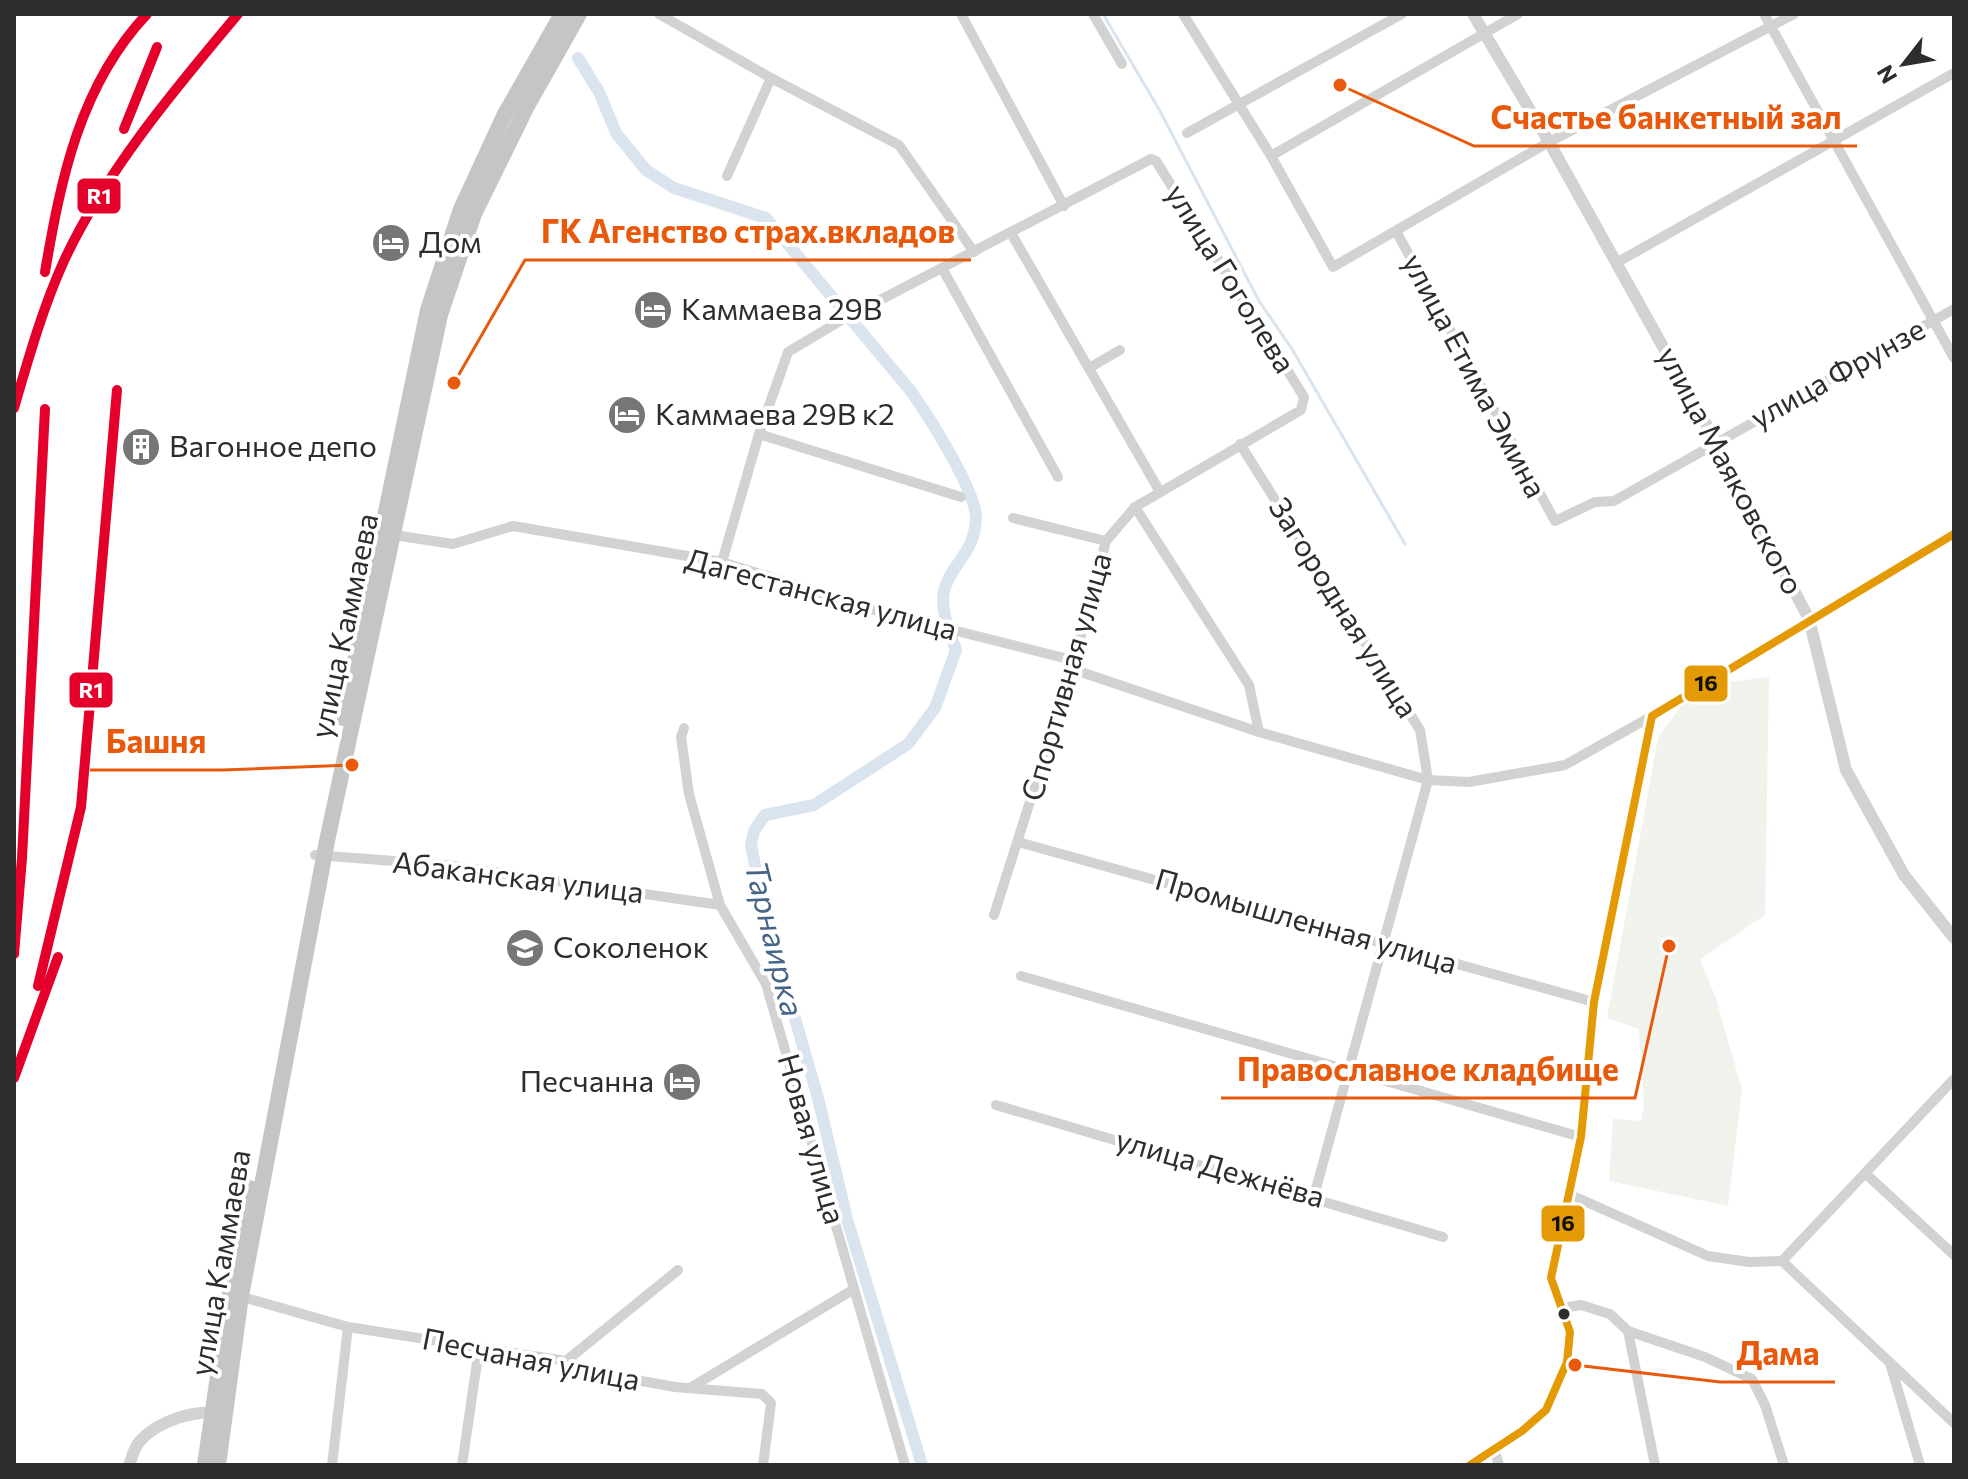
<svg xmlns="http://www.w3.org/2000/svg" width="1968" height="1479" viewBox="0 0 1968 1479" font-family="Commissioner,sans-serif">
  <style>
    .green { fill: #eff3ec }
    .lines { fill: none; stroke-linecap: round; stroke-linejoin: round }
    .stream { stroke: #dae4ee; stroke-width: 3 }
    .canal { stroke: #dae4ee; stroke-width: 12 }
    .minor { stroke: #d2d2d2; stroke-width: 10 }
    .tertiary { stroke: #d2d2d2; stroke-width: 12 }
    .primary { stroke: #c5c5c5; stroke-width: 16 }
    .bus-1-casing { stroke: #fff; stroke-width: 14 }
    .bus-1 { stroke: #e39a04; stroke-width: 8 }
    .rail-1-casing { stroke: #fff; stroke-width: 16 }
    .rail-1 { stroke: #e4002b; stroke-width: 10 }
    .bus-dot { fill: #2d2d2d; stroke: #fff; stroke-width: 3 }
    .labels { text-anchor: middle; stroke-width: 8; stroke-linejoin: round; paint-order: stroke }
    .poi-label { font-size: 30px; fill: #2d2d2d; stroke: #fff; text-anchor: start }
    .street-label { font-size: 30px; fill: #2d2d2d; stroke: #fff }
    .water-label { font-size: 32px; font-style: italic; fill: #446586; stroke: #fff }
    .leader { fill: none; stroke: #e8590c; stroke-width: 3 }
    .callout-dot { fill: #e8590c; stroke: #fff; stroke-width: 3 }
    .callout-label { font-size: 32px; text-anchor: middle; font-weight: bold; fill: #e8590c; stroke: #fff; stroke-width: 8; stroke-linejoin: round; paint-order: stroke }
    .line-badge { stroke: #fff; stroke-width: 3 }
    .badge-label { font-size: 22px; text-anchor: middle; font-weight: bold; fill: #fff }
    .pale-badge-label { font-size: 22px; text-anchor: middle; font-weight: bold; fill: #111 }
  </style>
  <rect width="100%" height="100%" fill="#fff"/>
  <path class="green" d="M1769,677L1765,915L1700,959L1715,996L1742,1089L1728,1206L1609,1181L1613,1119L1641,1121L1644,1105L1639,1029L1607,1018L1658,738L1684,702L1720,683Z"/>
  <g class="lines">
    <path class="stream" d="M1103,14L1160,111L1259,301L1292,349L1405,544"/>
    <path class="canal" d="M578,58L599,92L616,133L646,170L674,188L766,218L910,390C928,415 977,492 976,519C974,555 951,563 944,591C940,609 950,633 956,650L935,708L908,744L814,805L765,815L754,831L751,845L765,915L818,1098L847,1219L922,1465"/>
    <g class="minor">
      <path d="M659,14L771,78L899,145L974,252"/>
      <path d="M961,14L1064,206"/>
      <path d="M1093,14L1122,64"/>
      <path d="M1183,14L1271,156L1333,267L1549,142L1794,14"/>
      <path d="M1764,14L1954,358"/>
      <path d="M1187,133L1402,14"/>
      <path d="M1271,156L1518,14"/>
      <path d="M727,176L771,78"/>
      <path d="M1011,233L1160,492"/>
      <path d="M1397,233L1555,521L1595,502L1614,501L1954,309"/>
      <path d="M1616,263L1954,73"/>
      <path d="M942,268L1058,477"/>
      <path d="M859,311L1151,159L1156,161L1304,397L1301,410L1135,507L1106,541L1072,669L994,915"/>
      <path d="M1089,368L1120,350"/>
      <path d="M759,434L961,497"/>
      <path d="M1240,444L1420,730L1428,780L1314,1196"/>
      <path d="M1135,507L1249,685L1259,732"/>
      <path d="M1013,518L1106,541"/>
      <path d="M387,534L453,544L513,526L722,562L881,612L1072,660"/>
      <path d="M722,562L759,434L788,352L840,321"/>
      <path d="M1072,669L1259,732L1428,780L1469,782L1565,765L1652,716"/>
      <path d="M684,728L681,737L689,794L720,905L766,984L905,1465"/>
      <path d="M1018,842L1594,1002"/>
      <path d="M315,855L446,865L720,905"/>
      <path d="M1021,976L1581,1137"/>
      <path d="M996,1105L1443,1237"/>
      <path d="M1866,1174L1954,1255"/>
      <path d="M1571,1195L1708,1256L1749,1262L1782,1261L1954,1423"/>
      <path d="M1782,1261L1954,1079"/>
      <path d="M239,1296L348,1327L566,1361L597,1373L675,1387L762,1394L771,1403L763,1465"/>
      <path d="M1562,1308L1581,1305L1610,1314L1628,1331L1705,1357L1752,1379L1765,1405L1784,1465"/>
      <path d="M1628,1331L1655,1465"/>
      <path d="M566,1361L678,1270"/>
      <path d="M1890,1363L1920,1465"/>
      <path d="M690,1388L854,1289"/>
      <path d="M1494,1449L1499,1465"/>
      <path d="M332,1465L348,1327"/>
      <path d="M462,1465L479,1349"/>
      <path d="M1470,1465L1522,1431L1546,1410L1567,1362L1570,1332L1551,1278L1581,1137L1594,1002L1652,716L1954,534"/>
    </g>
    <g class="tertiary">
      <path d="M1473,14L1549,142L1716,442L1809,619L1846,770L1904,875L1954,938"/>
      <path d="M129,1465C132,1458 134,1447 140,1441C158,1421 193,1410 219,1413"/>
    </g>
    <g class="primary">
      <path d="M343,718L428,310L461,209L504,116L562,14"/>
      <path d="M205,1465L230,1294L250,1188"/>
      <path d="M218,1465L241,1296L327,841L440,315L474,214L527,106L579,14"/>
    </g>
    <g class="bus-1-casing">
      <path id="bus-1" d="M1470,1465L1522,1431L1546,1410L1567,1362L1570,1332L1551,1278L1581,1137L1594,1002L1652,716L1954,534"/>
    </g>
    <use href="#bus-1" class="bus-1"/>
    <g class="rail-1-casing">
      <g id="rail-1">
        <path d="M124,129L157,47"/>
        <path d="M45,272C61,178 80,85 147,14"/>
        <path d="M14,408C28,360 42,310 63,263C104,173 175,89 238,14"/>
        <path d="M14,954L22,858L45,409"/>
        <path d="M38,986L81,807L117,390"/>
        <path d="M14,1078L58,957"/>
      </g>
    </g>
    <use href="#rail-1" class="rail-1"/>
  </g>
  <defs>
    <g id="hotel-disc" transform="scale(2)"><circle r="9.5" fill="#767676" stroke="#fff"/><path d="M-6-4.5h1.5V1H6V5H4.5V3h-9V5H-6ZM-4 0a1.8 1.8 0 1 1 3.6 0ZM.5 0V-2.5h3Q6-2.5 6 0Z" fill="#fff"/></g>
    <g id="building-disc" transform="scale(2)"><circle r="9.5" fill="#767676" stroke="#fff"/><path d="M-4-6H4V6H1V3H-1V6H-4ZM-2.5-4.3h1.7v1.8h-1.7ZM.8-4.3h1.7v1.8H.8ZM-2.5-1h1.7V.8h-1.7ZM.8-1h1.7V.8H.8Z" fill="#fff"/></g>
    <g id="school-disc" transform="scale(2)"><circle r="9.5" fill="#767676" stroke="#fff"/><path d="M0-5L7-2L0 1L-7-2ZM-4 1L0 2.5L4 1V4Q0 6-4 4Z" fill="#fff"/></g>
  </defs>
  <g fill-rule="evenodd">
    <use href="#hotel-disc" x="391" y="243"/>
    <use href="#hotel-disc" x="653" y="310"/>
    <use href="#hotel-disc" x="627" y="415"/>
    <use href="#building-disc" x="141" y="447"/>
    <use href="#school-disc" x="525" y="948"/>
    <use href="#hotel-disc" x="682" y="1082"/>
  </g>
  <circle class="bus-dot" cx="1564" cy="1314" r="7"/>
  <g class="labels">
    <g class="poi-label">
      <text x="419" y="253">Дом</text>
      <text x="681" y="320">Каммаева 29В</text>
      <text x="655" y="425">Каммаева 29В к2</text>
      <text x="169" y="457">Вагонное депо</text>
      <text x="553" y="958">Соколенок</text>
      <text x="654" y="1092" text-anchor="end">Песчанна</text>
    </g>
    <g class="street-label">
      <text transform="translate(1230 279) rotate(58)" y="10">улица Гоголева</text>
      <text transform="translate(1838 374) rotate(-29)" y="10">улица Фрунзе</text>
      <text transform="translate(1474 376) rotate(62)" y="10">улица Етима Эмина</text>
      <text transform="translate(1730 471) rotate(62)" y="10">улица Маяковского</text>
      <text transform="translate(821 595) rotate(15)" y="10">Дагестанская улица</text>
      <text transform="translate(1343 608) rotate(58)" y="10">Загородная улица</text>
      <text transform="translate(345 626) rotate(-78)" y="10">улица Каммаева</text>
      <text transform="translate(1067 677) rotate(-74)" y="10">Спортивная улица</text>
      <text transform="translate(518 878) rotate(7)" y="10">Абаканская улица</text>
      <text transform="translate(1306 922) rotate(16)" y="10">Промышленная улица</text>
      <text transform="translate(811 1139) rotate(74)" y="10">Новая улица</text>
      <text transform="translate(1220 1169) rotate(16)" y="10">улица Дежнёва</text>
      <text transform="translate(221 1263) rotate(-80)" y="10">улица Каммаева</text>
      <text transform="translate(531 1360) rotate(11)" y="10">Песчаная улица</text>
    </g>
    <g class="water-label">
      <text transform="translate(774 939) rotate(76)" y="11">Тарнаирка</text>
    </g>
  </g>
  <path class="leader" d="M1340 85L1474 146H1857M454 383L525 260H971M352 765L223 770H90M1669 946L1635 1098H1221M1575 1365L1720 1382H1835"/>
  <g class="callout-dot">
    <circle cx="1340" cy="85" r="8"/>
    <circle cx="454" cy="383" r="8"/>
    <circle cx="352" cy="765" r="8"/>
    <circle cx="1669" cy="946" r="8"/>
    <circle cx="1575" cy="1365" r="8"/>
  </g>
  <g class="callout-label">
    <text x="1666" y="129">Счастье банкетный зал</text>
    <text x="748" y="243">ГК Агенство страх.вкладов</text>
    <text x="156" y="753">Башня</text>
    <text x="1428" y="1081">Православное кладбище</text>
    <text x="1778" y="1365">Дама</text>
  </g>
  <g class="line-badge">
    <rect x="76" y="177" width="46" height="38" rx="8" fill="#e4002b"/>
    <rect x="1683" y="664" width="46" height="39" rx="8" fill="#e39a04"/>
    <rect x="68" y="671" width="46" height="38" rx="8" fill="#e4002b"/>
    <rect x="1540" y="1204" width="46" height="39" rx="8" fill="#e39a04"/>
  </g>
  <g class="badge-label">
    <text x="99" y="204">R1</text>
    <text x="91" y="698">R1</text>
  </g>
  <g class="pale-badge-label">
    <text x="1706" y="691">16</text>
    <text x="1563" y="1231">16</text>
  </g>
  <rect width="1968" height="1479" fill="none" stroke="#2d2d2d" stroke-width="32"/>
  <g transform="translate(1904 64) rotate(239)" stroke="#ffffff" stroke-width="6" paint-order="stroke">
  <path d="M0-6L14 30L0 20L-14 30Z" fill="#2d2d2d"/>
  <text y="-12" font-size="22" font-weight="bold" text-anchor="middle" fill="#2d2d2d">N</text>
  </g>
</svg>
